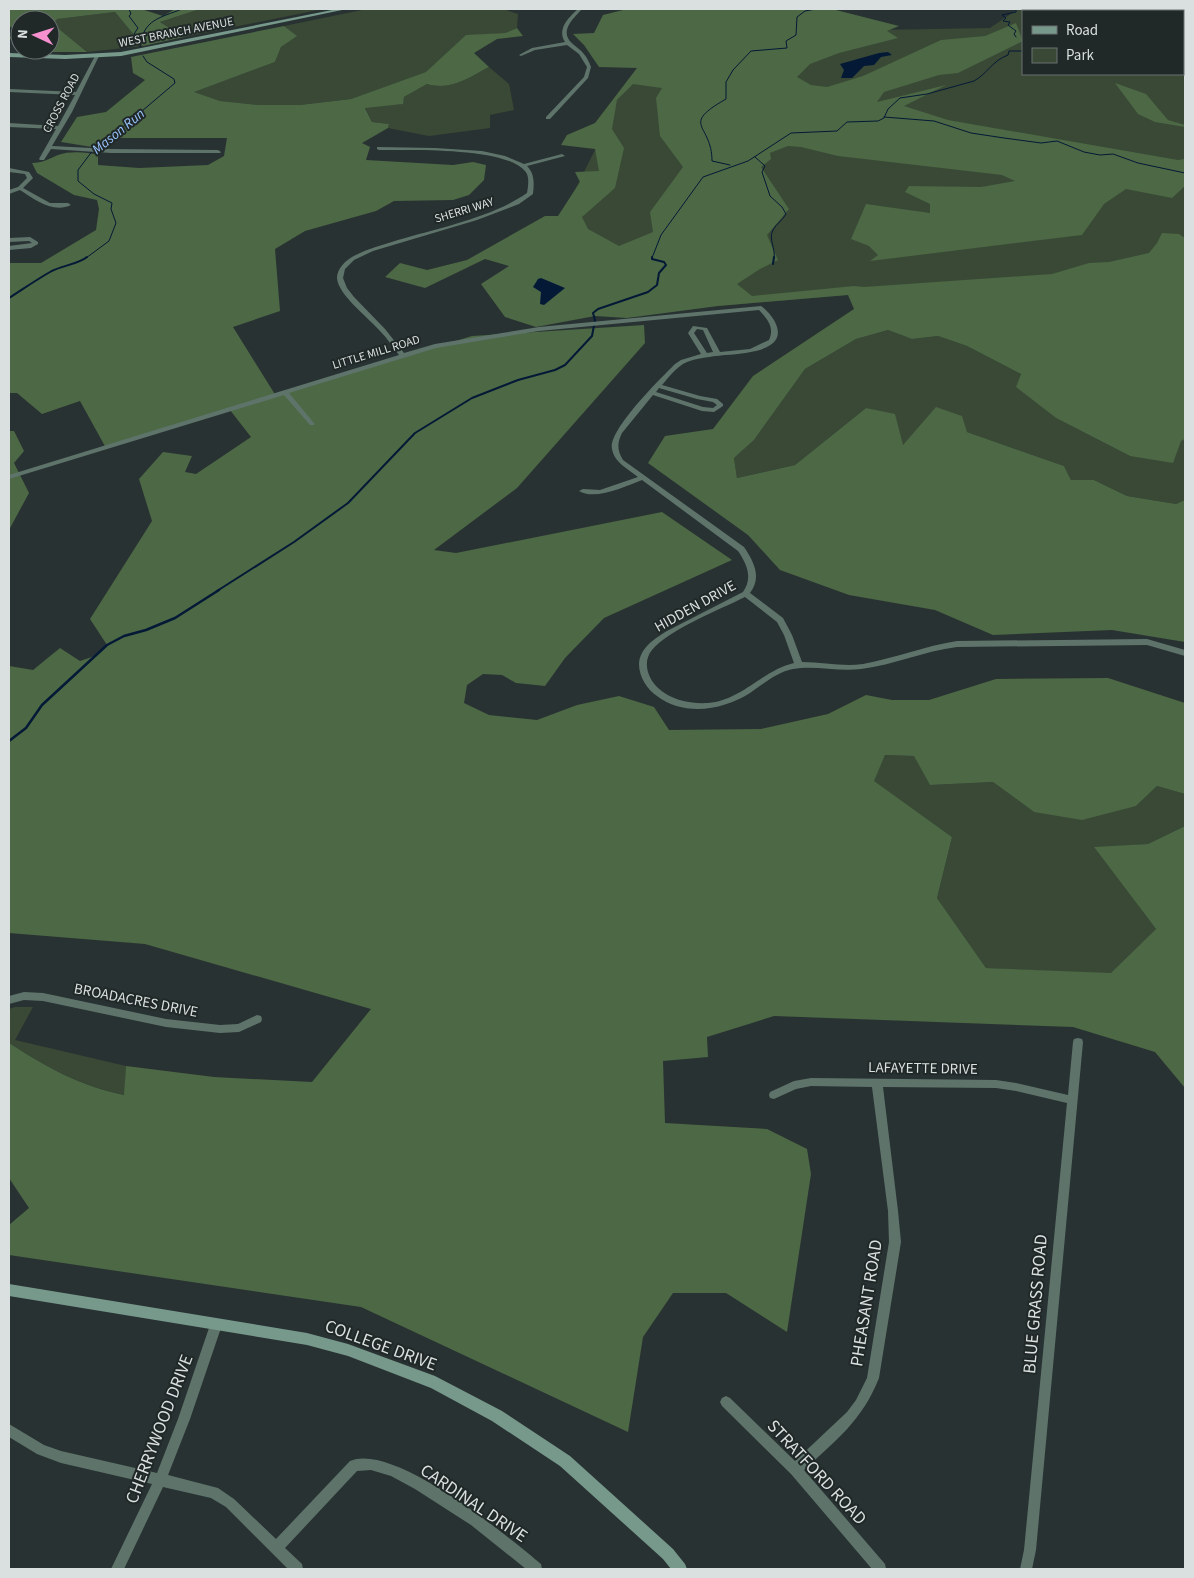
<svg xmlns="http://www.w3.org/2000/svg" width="1194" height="1578" viewBox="0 0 1194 1578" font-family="'Source Sans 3',sans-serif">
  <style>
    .green { fill: #394935; fill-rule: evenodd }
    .forest { fill: #4c6845; fill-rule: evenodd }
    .water { fill: #041936 }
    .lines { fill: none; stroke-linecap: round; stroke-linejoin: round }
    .stream-far2 { stroke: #041936; stroke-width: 1 }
    .stream-far1 { stroke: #041936; stroke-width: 2 }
    .stream { stroke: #041936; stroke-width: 2.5 }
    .street { fill: #5e746b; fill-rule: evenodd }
    .secondary { fill: #77998b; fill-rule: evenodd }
    .labels { text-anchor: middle; stroke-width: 4; stroke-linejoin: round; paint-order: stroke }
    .far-street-label { font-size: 12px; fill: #dadfdf; stroke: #202828 }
    .far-water-label { font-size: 14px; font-style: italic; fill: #98c3fc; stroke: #202828 }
    .street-label { font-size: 15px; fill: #dadfdf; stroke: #202828 }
    .near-street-label { font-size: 18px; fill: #dadfdf; stroke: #202828 }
  </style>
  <rect width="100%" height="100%" fill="#293232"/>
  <g class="green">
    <path d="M200,9H323L184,37L160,22Z"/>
    <path d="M367,9H503L518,14L517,28L505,33L466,36L427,72L351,99L300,105H259L220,101L193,92L275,62L281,47L296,36L284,26Z"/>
    <path d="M1018,9H1185V266L718,306L555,230L600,140L617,100L621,96L628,80L877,30L990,28ZM1023,11H1183V74H1023Z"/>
    <path d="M115,12L143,46L87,52L53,24L56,19Z"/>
    <path d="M489,67L509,84L514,110L490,115V128L429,136L388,128L389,124L372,122L365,107L402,104L404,97L427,84C451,91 468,78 489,67Z"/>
    <path d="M888,330L912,339L938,336L967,346L1021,374L1017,387L1056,418L1130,456L1185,439V500L1176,504L1127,496L1094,480H1071L1064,466L967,432L902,445L866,408L795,465L737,478L734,458L754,440L805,369L856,339Z"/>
    <path d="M885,755L915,756L930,785L993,782L1034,812L1136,806L1157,786L1185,794V826L1148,844L1095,848L1156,929L1111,974L986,968L937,898L952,837L873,781Z"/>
    <path d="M15,1007H33L15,1040L126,1066L125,1095C78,1085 48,1068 9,1043V1009Z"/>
  </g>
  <g class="forest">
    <path d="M9,9H141L163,16L175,9H200L160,22L184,37L143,46L115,12L57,19L53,24L87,52H42L43,50H50V20H20V41L9,39L15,29L9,26Z"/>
    <path d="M627,9H832L899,26L887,31L898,38L839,53L810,64L797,77L811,85L827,87L863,76L941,40L985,36L1016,23L1023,41L958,73L939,75L884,92L877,102L946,85L904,106L948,120L1178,160L1185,159V186L1172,198L1126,189L1104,204L1082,235L870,261L878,255L869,246L851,239L866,204L930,213V204L905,192L909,186L981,187L1015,181L1002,175L838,156L801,147L788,146L770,153L771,159L761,167L789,209L767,235L778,260L760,269L737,284L752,296L854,286L864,287L1052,274L1089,263L1109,262L1149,253L1157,243L1162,233L1179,234L1185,238V439L1181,441L1173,463L1130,456L1056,418L1016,387L1021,374L967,346L938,336L912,339L888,330L856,339L805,369L754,440L734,458L737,478L795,465L866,408L895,414L903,445L936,407L962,416L967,432L1064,466L1071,480H1094L1127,496L1176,504L1185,500V642L1112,630L993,635L935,610L849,595L780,570L748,535L648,463L665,436L713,429L753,376L854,309L848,295L718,306L627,318L595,316L536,327L505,317L481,284L509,266L485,259L425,288L385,277L400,263L427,270L467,260L545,216H558L580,182L575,172L599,171L595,149L561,145L567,135L595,123L637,68L599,67L584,45L573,34L594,33L603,15ZM633,84L662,88L656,98L660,136L683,167L650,212L653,232L619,246L588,229L582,217L615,188L624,148L612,129L617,100Z"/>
    <path d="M284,26L297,36L281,47L275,62L194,92L220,101L259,105H300L351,99L426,72L466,35L505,33L517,28L523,36L497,39L474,53L489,67C468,78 451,91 427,84L404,97L403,104L365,108L372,122L389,124L388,128L362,143L370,147L366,160L453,165L473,162L486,165L484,180L469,195L453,200L394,201L376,211L305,231L275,249L280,311L233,327L276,396L472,336L644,325L645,343L517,488L434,550L456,553L662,512L732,560L604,618L565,658L545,686L516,683L502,675L483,674L467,685L464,703L489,715L537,720L577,705L619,696L654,707L669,730L761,729L828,714L866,695L892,700H929L996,679L1108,678L1185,703V794L1157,786L1136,806L1082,820L1034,812L993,782L930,785L914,756L885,755L874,781L952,837L937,898L986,968L1111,973L1156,929L1094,847L1148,844L1185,826V1088L1155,1052L1073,1027L774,1016L707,1037L708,1057L663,1061L665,1123L767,1129L807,1149L811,1174L787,1332L726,1293H673L643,1337L628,1432L361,1307L9,1255V1225L29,1208L9,1178V1043C48,1068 78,1085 124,1095L126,1066L214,1077L312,1082L371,1009L145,944L9,933V666L33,670L60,648L80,661L92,657L107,645L90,619L152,521L139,479L163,452L192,456L185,472L196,474L251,437L230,410L106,448L80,401L42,414L17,393H9V263H41L96,230L99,209L97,200L74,195L37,173L32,163C43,163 48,159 58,155C70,151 86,152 98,155V165L139,168L208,165L224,156L227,138H114L92,147L61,142L77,117L106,112L145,80L133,73L131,57Z"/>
    <path d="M1115,83L1146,94L1168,120L1185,125V127L1155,122L1138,114Z"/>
    <path d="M9,431H14L24,451L14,463L29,493L9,530Z"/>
  </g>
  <g class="water">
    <path d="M888,52L892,55L881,57L874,65L864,66L852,78H841L844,70L840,64L879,53Z"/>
    <path d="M541,278L565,288L544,305L540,304L541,292L533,287L538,279Z"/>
  </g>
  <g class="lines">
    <g class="stream-far2">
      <path d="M129,9L131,14L129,16L138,28L134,34L141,38"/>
      <path d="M1016,9V12L1002,15L1006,18L1003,21L1010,22L1008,25L1016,31L1014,34L1016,37"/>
      <path d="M140,47C143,19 160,18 182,9"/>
      <path d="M884,117L934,121L971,133L1004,138L1041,143L1057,141L1084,152L1100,155L1113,154L1138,163L1185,173"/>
      <path d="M755,157L765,166L762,172L770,196L782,207L786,214C783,220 776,224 773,230C768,239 776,249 774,258"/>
      <path d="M730,165L712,161C712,123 679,126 726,99V82L733,70L751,51L787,48L786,41L796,35L797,17L805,11L816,9"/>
      <path d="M86,258L109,241L116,223L111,209L112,203L94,194L78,181V170L96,146L109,139L175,83L174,79L147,62L143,56"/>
      <path d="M652,258L661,235L703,177L748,161L791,133L837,131L847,122L878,121L884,118L888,109L900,98L927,94L974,81C988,73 992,61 1008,55L1009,51H1023"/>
    </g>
    <g class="stream-far1">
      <path d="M773,264L774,257"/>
      <path d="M9,298C23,289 36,280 50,272C62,265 77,265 87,257"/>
      <path d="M217,591L294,542L348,503L415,433L472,398L518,380L555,370L565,365L592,336L595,320L593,313L598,309L648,292L657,285L659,273L666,265L664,262L652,259V257"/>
    </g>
    <path class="stream" d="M9,741L26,728L42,705L107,645L124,636L146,630L175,618L219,590"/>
    <g class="street">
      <path d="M578,9H582C572,20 558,32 574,45C577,48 581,50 583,53C587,57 589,62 591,67L588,78L550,119H546V117L584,77L587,67L579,54L567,45L535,50L521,56L519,55L532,48L565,42C557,29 568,18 578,9Z"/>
      <path d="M97,55L99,56L72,112L52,146L111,149L218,150L221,152L220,153H111L51,149L44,160H40L39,159L56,129L9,127V123L58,126L75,95L9,92V89L76,92L95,56Z"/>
      <path d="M377,147L435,148L482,151L505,156L524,164L562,154L565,156L527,166C535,174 534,184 533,194L519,204L477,220L373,251L354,260L345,269L343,278L347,288L354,297L385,329L404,353L435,344L539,327L761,306C767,310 775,319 777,327C786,357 724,353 709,357C702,358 695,359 687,362C677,366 669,377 662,385L700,396L717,399L723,404V406L714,412L702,411L653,395L622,433C617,443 617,450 623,460L744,547C754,562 762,577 750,593L783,618L792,635L802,662C823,662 843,667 863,664C895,658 925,646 957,641L1147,639L1185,650V656L1147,645L957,647C924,651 894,665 861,669C838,672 815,665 793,669C777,672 763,684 750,693C723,710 685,717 657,696C647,689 639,677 639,664C640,648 654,639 667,631L743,592C753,578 747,564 738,551L642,480C626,486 595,501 579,491L583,489L600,490L638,477C628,469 614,462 612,449C608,430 661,378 675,364L681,360L701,354L688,333L693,326L707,328L720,352L750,349L769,340C775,327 767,319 759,310L539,331L436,348L289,393L314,423V425H310L284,395L9,479V475L399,355C393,347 387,338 380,331C369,318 338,295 337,278C337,269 345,261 352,257C366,249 383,245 398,240C439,228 493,217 527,193C528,187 530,176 525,171C505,147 411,150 379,150L377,149ZM697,329L703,330L713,352L707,353L694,333ZM659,388L697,399L713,402L717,405L713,408L703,407L656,392ZM745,597L777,622L784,635L794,663C763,670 741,701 708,703C690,704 671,700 658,688C648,679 642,662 652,650C668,630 721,609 745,597Z"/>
      <path d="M9,168L29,172L33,178L23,188L50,203H68L71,205C53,214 34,199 20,190L9,194V190L18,187L27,178L25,174L9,172Z"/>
      <path d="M30,237L38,242V244L31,248L9,250V246L32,243L29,241L9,242V238Z"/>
      <path d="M24,992L43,993L166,1019L220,1025L238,1024L257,1015L261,1016L262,1019L261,1022L239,1032L220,1033L166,1027L43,1001L24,1000L9,1004V996Z"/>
      <path d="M1078,1038L1082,1039L1083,1042L1036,1550L1032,1569H1020L1024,1550L1067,1103L1016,1091L996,1088L883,1087L898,1211L901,1242L879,1378C862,1421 836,1440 804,1470L885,1564L886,1569H872L791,1474L722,1406L720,1402L722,1398L726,1396L730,1398L795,1461L847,1412L856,1400L867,1378L889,1242L888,1211L872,1087L811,1086L796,1089L774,1099L770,1098L769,1095L770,1092L794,1081L811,1078L996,1080L1016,1083L1068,1095L1073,1042L1074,1039Z"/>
      <path d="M216,1320L220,1321L222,1325L190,1419L168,1475L218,1488L234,1499L276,1539L350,1461C394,1442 507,1536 541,1564L542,1569H526L471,1525L415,1489L391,1476L371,1470L357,1471L285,1548L302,1564L303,1569H288L226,1507L211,1498L163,1487L124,1569H111L152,1484L61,1463L37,1454L9,1437V1424L44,1445L61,1451L157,1473L178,1419L210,1325L212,1321Z"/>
    </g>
    <g class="secondary">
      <path d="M337,9H347L121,56L65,59L9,57V53L65,55L121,52Z"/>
      <path d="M9,1284L307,1333L348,1344L435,1376L502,1411L570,1456L673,1549L685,1564L687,1569H671L663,1559L560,1466L492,1421L431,1388L348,1356L307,1345L9,1296Z"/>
    </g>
  </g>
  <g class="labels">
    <g class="far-street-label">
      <text transform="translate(176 32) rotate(-11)" y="4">WEST BRANCH AVENUE</text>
      <text transform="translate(61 103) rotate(-62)" y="4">CROSS ROAD</text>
      <text transform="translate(464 210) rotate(-17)" y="4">SHERRI WAY</text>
      <text transform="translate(376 352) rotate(-17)" y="4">LITTLE MILL ROAD</text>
    </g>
    <g class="far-water-label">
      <text transform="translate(118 131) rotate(-39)" y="5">Mason Run</text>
    </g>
    <g class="street-label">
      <text transform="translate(695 606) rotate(-29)" y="5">HIDDEN DRIVE</text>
      <text transform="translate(136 1000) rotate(11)" y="5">BROADACRES DRIVE</text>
      <text transform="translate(923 1068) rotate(1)" y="5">LAFAYETTE DRIVE</text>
    </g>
    <g class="near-street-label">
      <text transform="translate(866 1303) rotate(-81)" y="6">PHEASANT ROAD</text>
      <text transform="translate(1035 1304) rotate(-85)" y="6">BLUE GRASS ROAD</text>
      <text transform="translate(381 1345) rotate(20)" y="6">COLLEGE DRIVE</text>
      <text transform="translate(159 1429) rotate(-69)" y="6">CHERRYWOOD DRIVE</text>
      <text transform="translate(817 1472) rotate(47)" y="6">STRATFORD ROAD</text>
      <text transform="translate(474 1503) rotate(34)" y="6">CARDINAL DRIVE</text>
    </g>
  </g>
  <rect width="1194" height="1578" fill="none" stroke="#dadfdf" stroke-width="20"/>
  <rect x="1022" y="10" width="162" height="65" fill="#202828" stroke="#6a7171"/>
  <rect x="1032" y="26" width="25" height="8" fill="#77998b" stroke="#6a7171"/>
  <text x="1066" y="35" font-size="15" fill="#dadfdf">Road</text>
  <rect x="1032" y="48" width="25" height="15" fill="#394935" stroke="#6a7171"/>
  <text x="1066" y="60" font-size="15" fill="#dadfdf">Park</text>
  <g transform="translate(35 35) rotate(274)"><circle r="24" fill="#202828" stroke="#6a7171"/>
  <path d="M0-4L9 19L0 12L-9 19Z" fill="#f690cf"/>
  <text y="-8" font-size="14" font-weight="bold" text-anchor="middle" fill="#dadfdf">N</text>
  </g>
</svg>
